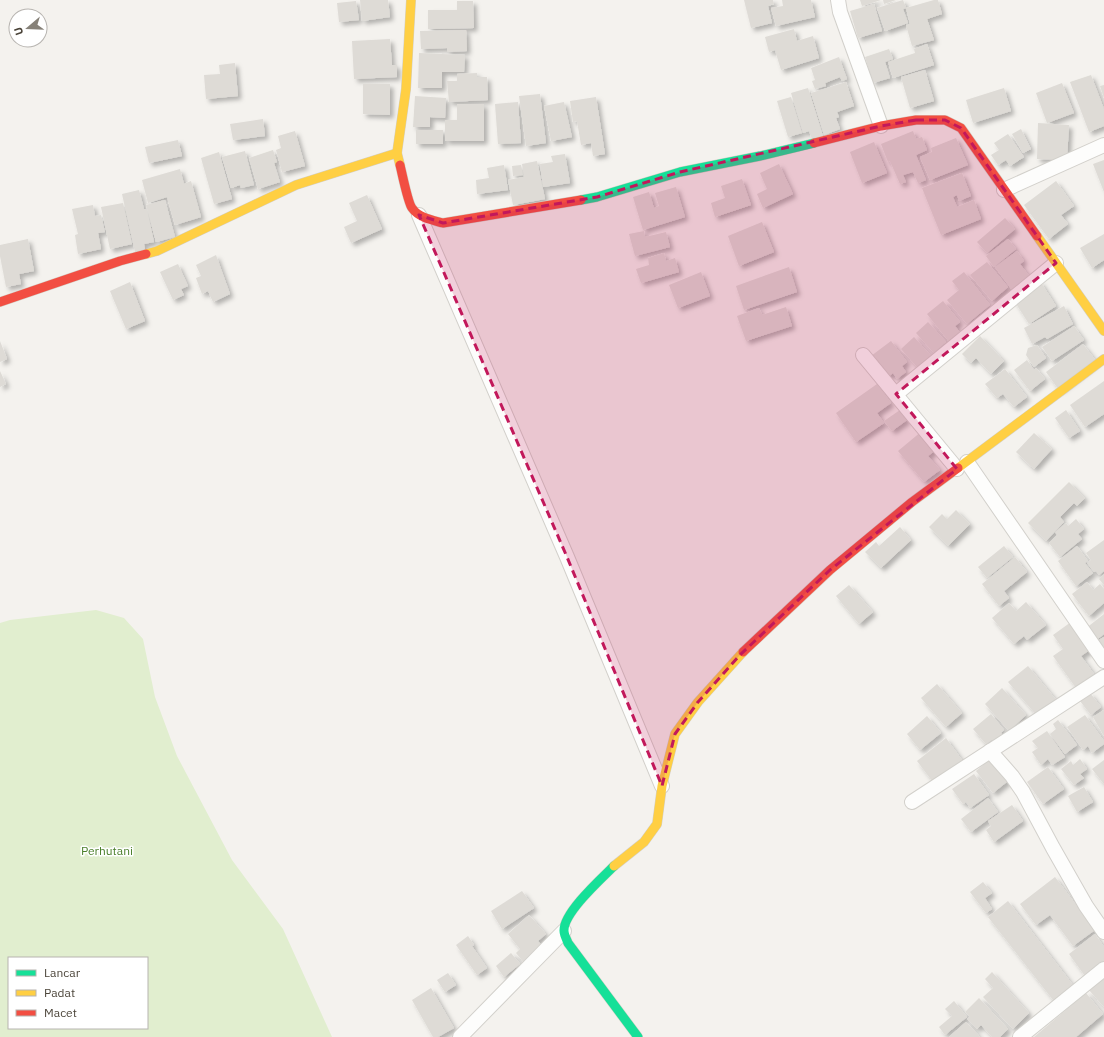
<svg xmlns="http://www.w3.org/2000/svg" width="1104" height="1037" viewBox="0 0 1104 1037" font-family="'IBM Plex Sans',sans-serif">
  <style>
    .green { fill: #e1eecf; fill-rule: evenodd }
    .building { fill: #dedbd6; filter: url(#shadow) }
    .lines { fill: none; stroke-linecap: round; stroke-linejoin: round }
    .street-casing { stroke: #d2d0cb; stroke-width: 16 }
    .fast-casing { stroke: #d3cfc5; stroke-width: 10 }
    .slow-casing { stroke: #d3cfc5; stroke-width: 10 }
    .jam-casing { stroke: #d3cfc5; stroke-width: 10 }
    .street { stroke: #fdfdfc; stroke-width: 14 }
    .fast { stroke: #16e098; stroke-width: 9 }
    .slow { stroke: #ffcf43; stroke-width: 9 }
    .jam { stroke: #f24e42; stroke-width: 9 }
    .marked { fill: #c2185b; fill-opacity: 0.2; stroke: #c2185b; stroke-width: 3; stroke-dasharray: 8 5; stroke-linejoin: round }
    .labels { text-anchor: middle; stroke-width: 3; stroke-linejoin: round; paint-order: stroke }
    .park-label { font-size: 12px; fill: #4a7f2a; stroke: #fff }
  </style>
  <defs>
    <filter id="shadow"><feDropShadow dx="3.5" dy="3.5" stdDeviation="2" flood-color="#0004"/></filter>
  </defs>
  <rect width="100%" height="100%" fill="#f4f2ee"/>
  <path class="green" d="M96,610L124,618L143,639L155,697L177,756L232,860L283,929L332,1037H0V623L10,620ZM9,958H147V1028H9Z"/>
  <g class="building">
    <path d="M360,0H388L390,17L362,21Z"/>
    <path d="M744,0H773L774,4L768,6L772,23L751,28Z"/>
    <path d="M782,0H811L815,17L776,26L771,8L783,6Z"/>
    <path d="M860,0H881L862,6Z"/>
    <path d="M883,0H896L884,4Z"/>
    <path d="M903,0L906,8L903,9L908,23L885,31L877,8Z"/>
    <path d="M934,0H938L942,14L927,19L934,40L912,46L906,25L910,24L906,8Z"/>
    <path d="M356,1L359,20L339,22L337,3Z"/>
    <path d="M457,1H473L474,28L428,29V10H457Z"/>
    <path d="M874,4L882,31L858,38L850,11Z"/>
    <path d="M794,29L797,41L813,36L819,58L781,70L775,50L769,52L765,37Z"/>
    <path d="M466,30L467,51L447,52V48L421,49L420,31Z"/>
    <path d="M390,39L392,65H397V77L354,79L352,41Z"/>
    <path d="M927,44L934,65L893,78L888,62L915,53L914,49Z"/>
    <path d="M889,49L893,59L885,62L890,78L873,83L865,57Z"/>
    <path d="M419,53L465,55L464,72H442V88H418Z"/>
    <path d="M839,57L847,79L842,81L840,77L825,83L826,86L815,89L812,81L815,80L811,68Z"/>
    <path d="M235,63L238,96L206,99L204,75L220,74L219,65Z"/>
    <path d="M925,70L934,101L910,108L901,77Z"/>
    <path d="M477,73V77H487L488,100L449,102L447,81H457V74Z"/>
    <path d="M1091,75L1104,109V126L1089,132L1070,82Z"/>
    <path d="M846,82L854,106L837,112L839,117L836,118L840,129L824,135L811,93Z"/>
    <path d="M1062,83L1074,113L1047,123L1036,93Z"/>
    <path d="M363,84H390V115L363,114Z"/>
    <path d="M1104,85V98L1100,86Z"/>
    <path d="M808,88L823,136L812,139L809,131L803,133L791,93Z"/>
    <path d="M1004,88L1011,111L973,123L966,100Z"/>
    <path d="M540,94L546,143L526,146L519,96Z"/>
    <path d="M415,96L446,98L445,118L430,117V127H413Z"/>
    <path d="M596,97L605,154L593,156L591,143L581,145L577,121L573,122L570,101Z"/>
    <path d="M791,97L802,133L788,137L777,101Z"/>
    <path d="M518,102L521,143L498,144L495,104Z"/>
    <path d="M564,102L572,137L551,141L544,106Z"/>
    <path d="M457,104H484V141H445V120H457Z"/>
    <path d="M263,119L265,136L233,140L230,124Z"/>
    <path d="M1038,123L1069,125L1067,160L1037,159Z"/>
    <path d="M1021,129L1031,149L1023,153L1012,134Z"/>
    <rect x="416" y="130" width="27" height="14"/>
    <path d="M295,131L305,166L282,172L276,150L281,148L278,136Z"/>
    <path d="M913,131L916,139L922,137L927,150L916,155L926,180L918,183L913,172L903,175L906,182L900,184L890,161L888,162L881,144Z"/>
    <path d="M1008,134L1024,157L1010,166L1006,160L998,165L991,155L999,150L994,143Z"/>
    <path d="M956,138L968,165L930,180L920,157L932,152L931,148Z"/>
    <path d="M178,140L182,156L149,163L145,147Z"/>
    <path d="M874,142L887,173L862,183L850,152Z"/>
    <path d="M273,150L277,162L274,163L280,182L258,189L249,158Z"/>
    <path d="M245,151L254,185L241,188L240,185L231,188L222,157Z"/>
    <path d="M219,152L232,199L214,204L201,158Z"/>
    <path d="M565,154L570,183L543,187L540,164L553,162L551,156Z"/>
    <path d="M1104,160V192L1093,164Z"/>
    <path d="M537,161L545,199L513,205L508,180L524,177L522,164Z"/>
    <path d="M779,164L793,194L763,208L757,194L767,189L760,173Z"/>
    <path d="M504,165L508,190L477,194L476,180L489,178L487,168Z"/>
    <path d="M521,165L523,175L513,176L512,166Z"/>
    <path d="M180,169L184,184L191,181L201,217L175,225L167,197L148,203L142,180Z"/>
    <path d="M962,173L971,196L959,201L957,195L953,197L957,207L974,200L981,219L941,235L922,188Z"/>
    <path d="M742,179L751,205L715,217L711,203L725,198L721,186Z"/>
    <path d="M1056,181L1074,206L1061,215L1068,224L1049,239L1024,205Z"/>
    <path d="M676,187L685,217L643,230L633,197L649,192L654,208L659,206L655,193Z"/>
    <path d="M139,190L144,209H147L154,242L144,244L145,250L135,252L122,194Z"/>
    <path d="M367,195L382,229L351,243L344,227L357,221L349,203Z"/>
    <path d="M165,200L175,237L156,242L146,205Z"/>
    <path d="M123,203L132,244L110,249L101,207Z"/>
    <path d="M93,205L95,216L101,215L105,232L98,233L101,249L78,254L75,235L78,234L72,209Z"/>
    <path d="M1005,218L1015,229L987,253L977,242Z"/>
    <path d="M762,222L774,252L739,266L728,236Z"/>
    <path d="M644,231L645,237L666,232L670,247L635,256L629,234Z"/>
    <path d="M1104,234V260L1092,268L1080,248Z"/>
    <path d="M28,239L34,271L19,274L21,284L6,287L0,256V245Z"/>
    <path d="M1008,239L1016,249L994,267L986,256Z"/>
    <path d="M1017,251L1024,261L1020,264L1033,281L1015,294L995,267Z"/>
    <path d="M664,253L666,261L675,258L679,272L641,283L636,269L649,265L648,258Z"/>
    <path d="M216,255L230,294L213,302L208,291L202,294L196,278L201,276L196,265Z"/>
    <path d="M987,262L1008,287L992,301L970,275Z"/>
    <path d="M178,264L188,286L181,289L184,295L173,300L160,272Z"/>
    <path d="M789,267L797,292L744,310L736,286Z"/>
    <path d="M701,272L710,296L678,308L669,285Z"/>
    <path d="M964,272L990,305L967,324L947,300L959,290L952,281Z"/>
    <path d="M1040,281L1056,306L1029,324L1013,299Z"/>
    <path d="M130,282L145,321L126,329L110,291Z"/>
    <path d="M943,301L960,322L955,326L962,335L951,344L927,314Z"/>
    <path d="M1064,306L1073,324L1047,339L1045,337L1032,344L1024,328Z"/>
    <path d="M786,307L792,326L746,341L737,316L759,308L762,315Z"/>
    <path d="M928,322L946,342L934,353L916,333Z"/>
    <path d="M1074,326L1084,340L1052,361L1042,347Z"/>
    <path d="M980,336L1004,361L991,374L976,358L971,363L962,354Z"/>
    <path d="M914,337L931,356L918,368L901,349Z"/>
    <path d="M0,341L7,359L0,362Z"/>
    <path d="M891,341L907,362L902,366L906,372L897,379L893,373L888,377L871,356Z"/>
    <path d="M1083,344L1096,361L1059,390L1046,372Z"/>
    <path d="M1037,345L1046,358L1034,367L1026,355L1028,348Z"/>
    <path d="M1027,360L1034,370L1036,368L1045,379L1030,391L1014,370Z"/>
    <path d="M1005,369L1027,397L1014,407L1003,394L997,398L985,384Z"/>
    <path d="M0,371L6,384L0,387Z"/>
    <path d="M1104,381V414L1085,427L1070,405Z"/>
    <path d="M877,384L891,403L877,413L884,423L856,442L836,413Z"/>
    <path d="M900,410L907,420L892,431L884,421Z"/>
    <path d="M1066,410L1080,431L1069,438L1055,418Z"/>
    <path d="M922,431L937,449L928,456L940,470L924,482L898,451Z"/>
    <path d="M1034,433L1052,449L1034,469L1016,452Z"/>
    <path d="M1069,482L1085,498L1077,506L1074,503L1060,517L1064,522L1046,541L1028,523Z"/>
    <path d="M956,510L970,524L948,546L929,527L942,514L947,519Z"/>
    <path d="M1076,519L1084,529L1078,534L1082,539L1060,557L1049,543L1057,535L1055,532L1066,523L1068,526Z"/>
    <path d="M900,527L911,540L881,568L865,552L876,542L879,546Z"/>
    <path d="M1104,540V571L1099,575L1096,571L1094,572L1087,563L1091,560L1086,553Z"/>
    <path d="M1004,546L1013,557L987,578L978,567Z"/>
    <path d="M1077,546L1088,561L1085,563L1093,573L1076,586L1058,561Z"/>
    <path d="M1015,557L1027,572L1004,591L1009,598L999,606L982,584Z"/>
    <path d="M1104,574V585L1099,579Z"/>
    <path d="M1087,582L1093,590L1100,584L1104,589V603L1089,616L1072,594Z"/>
    <path d="M849,585L873,612L859,624L836,596Z"/>
    <path d="M1026,602L1046,625L1027,640L1024,636L1014,644L992,618L1009,603L1016,611Z"/>
    <path d="M1104,614V634L1094,642L1085,629Z"/>
    <path d="M1071,622L1091,649L1081,656L1094,674L1076,688L1053,656L1063,649L1053,635Z"/>
    <path d="M1104,637V652L1097,641Z"/>
    <path d="M1028,666L1057,701L1038,717L1008,682Z"/>
    <path d="M937,684L962,713L946,727L921,698Z"/>
    <path d="M1002,688L1026,715L1009,731L985,704Z"/>
    <path d="M1090,693L1101,707L1091,715L1080,701Z"/>
    <path d="M1104,710V736L1093,717Z"/>
    <path d="M991,714L1004,730L1001,733L1004,736L995,744L992,740L986,744L973,729Z"/>
    <path d="M1085,715L1104,741V744L1092,753L1088,746L1083,750L1067,727Z"/>
    <path d="M927,716L941,733L920,750L907,734Z"/>
    <path d="M1058,720L1077,745L1065,754L1050,734L1056,729L1053,724Z"/>
    <path d="M1047,731L1065,757L1052,765L1048,759L1041,765L1032,752L1038,748L1032,741Z"/>
    <path d="M946,738L962,760L933,782L917,761Z"/>
    <path d="M990,759L1008,781L993,793L976,771Z"/>
    <path d="M1080,759L1087,769L1080,774L1084,778L1074,785L1061,769L1071,761L1073,765Z"/>
    <path d="M1104,760V784L1092,769Z"/>
    <path d="M1048,767L1064,789L1043,804L1027,782Z"/>
    <path d="M974,774L989,795L970,808L966,802L963,804L952,789Z"/>
    <path d="M1084,787L1093,802L1077,812L1068,796Z"/>
    <path d="M988,798L998,812L971,832L961,819Z"/>
    <path d="M1012,805L1023,821L994,842L986,830L991,826L988,821Z"/>
    <path d="M1055,877L1095,930L1073,946L1050,915L1036,925L1020,904Z"/>
    <path d="M983,882L992,893L985,898L992,909L986,913L970,892Z"/>
    <path d="M522,891L534,908L502,929L491,911Z"/>
    <path d="M1008,901L1076,989L1057,1005L988,917Z"/>
    <path d="M529,915L546,934L538,941L545,949L526,965L516,953L520,949L508,934Z"/>
    <path d="M1095,934L1104,947V962L1085,976L1069,954Z"/>
    <path d="M468,936L474,945L472,946L487,968L477,975L456,945Z"/>
    <path d="M511,953L520,964L504,977L496,966Z"/>
    <path d="M992,972L1029,1013L1013,1029L983,997L993,988L985,979Z"/>
    <path d="M448,973L456,985L445,992L437,980Z"/>
    <path d="M1104,976V1007L1089,990Z"/>
    <path d="M431,988L454,1028L438,1037H433L412,1000Z"/>
    <path d="M1086,993L1103,1014L1076,1037H1034Z"/>
    <path d="M979,998L1008,1029L1000,1037H992L981,1025L977,1029L967,1019L970,1017L965,1012Z"/>
    <path d="M954,1001L967,1017L945,1035L939,1027L952,1016L945,1009Z"/>
    <path d="M966,1022L980,1037H949Z"/>
  </g>
  <g class="lines">
    <g class="street-casing">
      <g id="street">
        <path d="M838,0L840,12L881,126"/>
        <path d="M1004,190L1104,145"/>
        <path d="M419,215L567,557L662,786"/>
        <path d="M863,355L957,469"/>
        <path d="M896,394L1056,263"/>
        <path d="M967,462L1104,661"/>
        <path d="M990,751L1012,776L1023,792L1053,848L1086,906L1104,932"/>
        <path d="M912,802L1104,677"/>
        <path d="M460,1037L564,931"/>
        <path d="M1020,1037L1104,969"/>
      </g>
    </g>
    <g class="fast-casing">
      <g id="fast">
        <path d="M581,200L597,197L680,172L760,156L814,143"/>
        <path d="M614,866C601,879 563,913 564,931C564,935 567,940 568,943L638,1037"/>
      </g>
    </g>
    <g class="slow-casing">
      <g id="slow">
        <path d="M400,165L397,153L406,89L411,0"/>
        <path d="M1037,236L1104,331"/>
        <path d="M146,254L157,251L296,185L397,153"/>
        <path d="M958,468L1104,359"/>
        <path d="M614,866L644,842L657,824L662,786L675,734L698,702L743,652"/>
      </g>
    </g>
    <g class="jam-casing">
      <g id="jam">
        <path d="M814,143L881,126L916,120H945L961,128L1037,236"/>
        <path d="M400,165C402,173 408,203 412,208C419,218 432,220 443,223L581,200"/>
        <path d="M0,302L120,261L146,254"/>
        <path d="M743,652L830,570L912,502L958,468"/>
      </g>
    </g>
    <use href="#street" class="street"/>
    <use href="#fast" class="fast"/>
    <use href="#slow" class="slow"/>
    <use href="#jam" class="jam"/>
  </g>
  <path class="marked" d="M916,120H945L961,128L1056,263L896,394L957,469L830,570L740,655L698,702L675,734L662,786L567,557L419,215L443,223L597,197L680,172L881,126Z"/>
  <g class="labels">
    <g class="park-label">
      <text x="107" y="855">Perhutani</text>
    </g>
  </g>
  <rect x="8" y="957" width="140" height="72" fill="#ffffff" stroke="#b7b4b0"/>
  <rect x="16" y="970" width="20" height="6" fill="#16e098" stroke="#b7b4b0"/>
  <text x="44" y="977" font-size="12" fill="#4b4439">Lancar</text>
  <rect x="16" y="990" width="20" height="6" fill="#ffcf43" stroke="#b7b4b0"/>
  <text x="44" y="997" font-size="12" fill="#4b4439">Padat</text>
  <rect x="16" y="1010" width="20" height="6" fill="#f24e42" stroke="#b7b4b0"/>
  <text x="44" y="1017" font-size="12" fill="#4b4439">Macet</text>
  <g transform="translate(28 28) rotate(251)"><circle r="19" fill="#ffffff" stroke="#b7b4b0"/>
  <path d="M0-3L7 15L0 10L-7 15Z" fill="#868178"/>
  <text y="-6" font-size="11" font-weight="bold" text-anchor="middle" fill="#4b4439">U</text>
  </g>
</svg>
